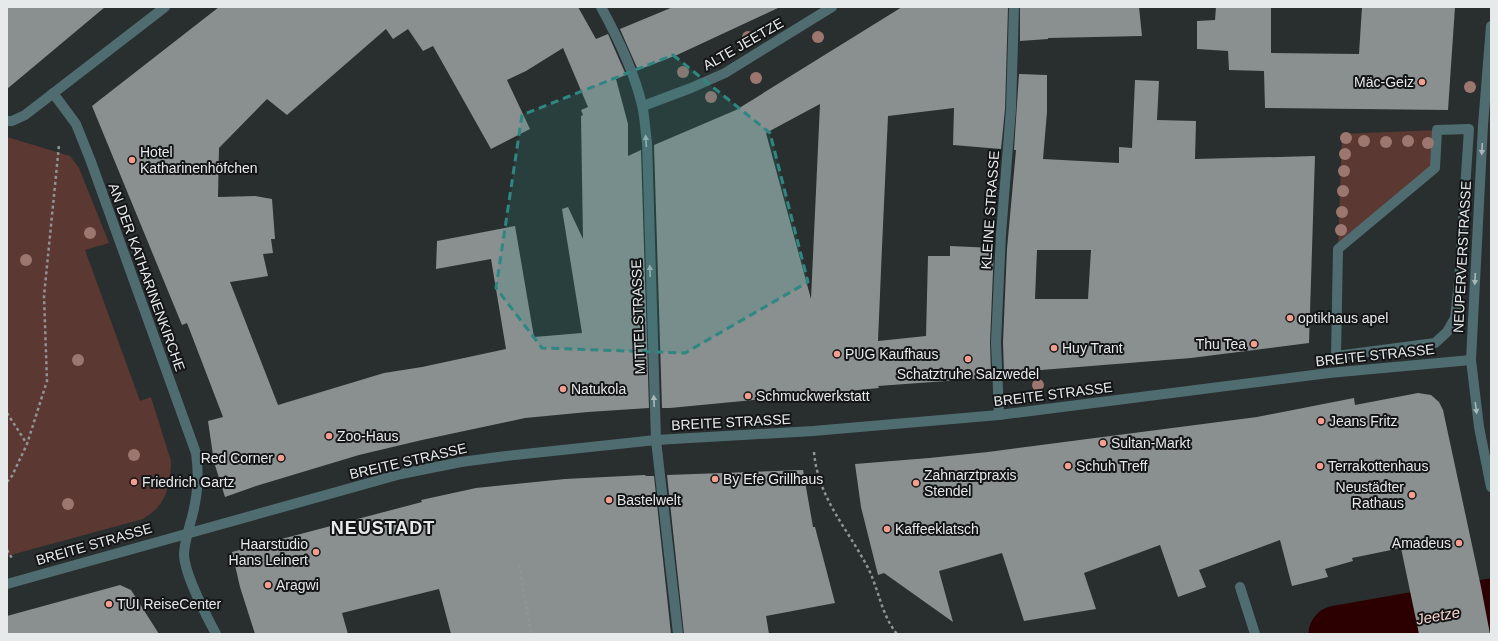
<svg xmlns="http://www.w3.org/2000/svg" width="1498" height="641" viewBox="0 0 1498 641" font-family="Helvetica,sans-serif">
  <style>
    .green { fill: #5c3832 }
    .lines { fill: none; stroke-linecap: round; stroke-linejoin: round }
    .river { stroke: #2c0000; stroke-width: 57 }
    .building { fill: #8a9090; fill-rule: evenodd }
    .path { stroke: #919494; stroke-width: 2.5; stroke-dasharray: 3 3; stroke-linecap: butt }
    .minor { stroke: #4f6d71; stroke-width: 10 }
    .tree { fill: #9c7770 }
    .oneway { fill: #aab8ba }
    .marked { fill: #2f8781; fill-opacity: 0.2; stroke: #2f8781; stroke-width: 3; stroke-dasharray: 8 5; stroke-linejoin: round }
    .poi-dot { fill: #f59d8f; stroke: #131516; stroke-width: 1.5 }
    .labels { text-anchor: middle; stroke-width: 4; stroke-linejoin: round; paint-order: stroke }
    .street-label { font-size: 14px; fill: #e7eaea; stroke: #131516 }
    .poi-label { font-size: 14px; fill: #e7eaea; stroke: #131516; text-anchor: start }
    .water-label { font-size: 15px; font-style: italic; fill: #f9d3cd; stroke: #131516 }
    .district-label { font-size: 18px; font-weight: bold; letter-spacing: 1px; fill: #e7eaea; stroke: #131516 }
  </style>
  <rect width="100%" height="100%" fill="#292e2e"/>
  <g class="green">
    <path d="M1437,130L1435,168L1338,249L1342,134Z"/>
    <path d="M7,137L70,156L79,168L109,243L85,250L140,401L151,397L171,461C171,478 168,497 156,509C152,513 147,516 143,519L7,556Z"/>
  </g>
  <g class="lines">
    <path class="river" d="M1337,634L1491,607"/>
  </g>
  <g class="building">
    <path d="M7,7H105L7,89Z"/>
    <path d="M219,7H578L596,39L608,34L626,75L616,79L628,124V156L641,150L649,408L588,412L525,418L422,440L359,455L256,486L225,497L214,462L208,421L223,417L187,323L182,325L92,106ZM386,29L393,39L408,29L423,51L433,46L491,149L530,129L507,80L526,71L563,48L588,107L581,110L583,115L581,116L583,239L568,207L562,209L582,333L534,337L515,226L437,241L436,269L491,259L506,349L422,367L384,373L278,405L230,282L268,276L263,254L273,253L271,239H275L272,199L255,196L218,197L219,148L267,99L287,115Z"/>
    <path d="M673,7H780L677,55L638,70L620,29Z"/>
    <path d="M902,7H1008L1005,109L1001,149L953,145L954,108L888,116L882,247L878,341L926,336L928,256H950V246L994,248L990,342L991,374H987V378L878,386L879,388L670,408H662L654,145L736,110ZM820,104L811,299L766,133Z"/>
    <path d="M1020,7H1139L1142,36L1048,38V39L1020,41Z"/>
    <path d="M1216,7H1271V53L1359,54L1362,7H1455L1448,110L1265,108L1264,71L1229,70L1228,51L1197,49V21L1215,20Z"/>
    <path d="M1019,74L1047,75V112L1043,159L1119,163V147L1132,148L1135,80L1159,81L1157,120L1196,121L1195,159L1315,156L1309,343L1191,358L1004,373L1003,342L1007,249L1016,150H1014ZM1037,250H1091L1088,299H1035Z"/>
    <path d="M1418,393L1431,395L1439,402L1443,410L1481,587L1490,634H1419L1401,548L1352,558L1353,561L1325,569L1328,577L1292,586L1280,540L1199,570L1206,587L1178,597L1160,545L1084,573L1096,609L1024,621L1002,553L939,571L953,622L884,573L878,575L861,507L855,464L929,458L988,452L1257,417L1354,398L1355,405Z"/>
    <path d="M803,470L813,527H815L835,603L766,616L769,634H684L667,475Z"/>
    <path d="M645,475L646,476H654L671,634H451L439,589L342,613L348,634H255L240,587L232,552L422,502L421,500L476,488L565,479Z"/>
    <path d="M120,585L131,590L159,634H7V616Z"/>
  </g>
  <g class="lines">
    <g class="path">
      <path d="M7,413L27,444"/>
      <path d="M814,452C818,499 849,530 869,570C879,591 882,616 897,634"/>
      <path d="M7,482L12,476L27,444L47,381L44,296L59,145"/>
      <path d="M7,550L13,560"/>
      <path d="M519,565L531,634"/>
    </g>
    <g class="minor">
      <path d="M601,7C618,38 634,71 642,105C645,117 645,130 647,142L656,440L678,634"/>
      <path d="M1491,26L1483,125L1471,360L1479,427L1491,487"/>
      <path d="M53,93L76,124L90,159L196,453C199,475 198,491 193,513C190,525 184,543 184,555C185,576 206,615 216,634"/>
      <path d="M643,106L691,88L725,73L832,7"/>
      <path d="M7,121H12L25,115L165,7"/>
      <path d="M1469,129L1459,282L1455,318L1447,332L1435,343L1336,356L1338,249L1435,168L1437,130Z"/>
      <path d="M999,415L996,342L1001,234L1011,109L1014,7"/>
      <path d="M7,584L401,474L461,462L506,456L656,440L813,431L999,415L1329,373L1471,360"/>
      <path d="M1240,587L1255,634"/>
    </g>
  </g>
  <g class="tree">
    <circle cx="748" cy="37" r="6"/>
    <circle cx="818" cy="37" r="6"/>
    <circle cx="683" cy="72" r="6"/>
    <circle cx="756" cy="78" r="6"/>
    <circle cx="1470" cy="87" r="6"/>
    <circle cx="711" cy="97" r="6"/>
    <circle cx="1346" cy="138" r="6"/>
    <circle cx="1364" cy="141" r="6"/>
    <circle cx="1408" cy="141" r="6"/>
    <circle cx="1386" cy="142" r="6"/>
    <circle cx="1428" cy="143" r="6"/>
    <circle cx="1345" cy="154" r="6"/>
    <circle cx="1344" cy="171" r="6"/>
    <circle cx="1343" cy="191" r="6"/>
    <circle cx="1342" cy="212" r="6"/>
    <circle cx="1341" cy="230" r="6"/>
    <circle cx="90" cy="233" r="6"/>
    <circle cx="26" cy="260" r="6"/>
    <circle cx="78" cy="360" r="6"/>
    <circle cx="1038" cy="385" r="6"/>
    <circle cx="134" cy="455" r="6"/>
    <circle cx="68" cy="504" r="6"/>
  </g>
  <defs><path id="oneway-solid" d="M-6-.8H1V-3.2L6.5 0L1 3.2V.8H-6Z"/></defs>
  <g class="oneway">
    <use href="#oneway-solid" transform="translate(646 141) rotate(-94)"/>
    <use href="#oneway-solid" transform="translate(1482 149) rotate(93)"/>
    <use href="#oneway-solid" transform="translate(650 271) rotate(-92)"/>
    <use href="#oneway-solid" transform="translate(1475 279) rotate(93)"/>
    <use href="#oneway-solid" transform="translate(654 401) rotate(-92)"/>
    <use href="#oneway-solid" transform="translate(1476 408) rotate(82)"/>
  </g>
  <path class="marked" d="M673,55L770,133L808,282L685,353L542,348L496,288L522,115Z"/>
  <g class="poi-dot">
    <circle cx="1422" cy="82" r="4"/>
    <circle cx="132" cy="160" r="4"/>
    <circle cx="1290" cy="318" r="4"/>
    <circle cx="1254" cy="344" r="4"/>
    <circle cx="1054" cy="348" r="4"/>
    <circle cx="837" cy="354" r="4"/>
    <circle cx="968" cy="359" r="4"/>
    <circle cx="563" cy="389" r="4"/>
    <circle cx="748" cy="396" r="4"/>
    <circle cx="1321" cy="421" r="4"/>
    <circle cx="329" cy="436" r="4"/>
    <circle cx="1103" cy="443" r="4"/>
    <circle cx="281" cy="458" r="4"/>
    <circle cx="1068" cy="466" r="4"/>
    <circle cx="1320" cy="466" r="4"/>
    <circle cx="715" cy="479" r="4"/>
    <circle cx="134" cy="482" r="4"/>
    <circle cx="916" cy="483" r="4"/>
    <circle cx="1412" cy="495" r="4"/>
    <circle cx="609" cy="500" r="4"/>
    <circle cx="887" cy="529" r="4"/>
    <circle cx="1459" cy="543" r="4"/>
    <circle cx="316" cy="552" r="4"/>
    <circle cx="268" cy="585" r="4"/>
    <circle cx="109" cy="604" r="4"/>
  </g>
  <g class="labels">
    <g class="street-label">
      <text transform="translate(743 44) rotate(-30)" y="5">ALTE JEETZE</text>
      <text transform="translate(990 210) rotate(-86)" y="5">KLEINE STRASSE</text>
      <text transform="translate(1462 257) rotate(-87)" y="5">NEUPERVERSTRASSE</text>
      <text transform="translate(147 277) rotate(70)" y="5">AN DER KATHARINENKIRCHE</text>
      <text transform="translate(638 317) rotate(-92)" y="5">MITTELSTRASSE</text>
      <text transform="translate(1375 355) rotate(-6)" y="5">BREITE STRASSE</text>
      <text transform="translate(1053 394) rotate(-7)" y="5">BREITE STRASSE</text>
      <text transform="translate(731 422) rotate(-3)" y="5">BREITE STRASSE</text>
      <text transform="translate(408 461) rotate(-13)" y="5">BREITE STRASSE</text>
      <text transform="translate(94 544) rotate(-16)" y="5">BREITE STRASSE</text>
    </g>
    <g class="poi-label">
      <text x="1414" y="87" text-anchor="end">Mäc-Geiz</text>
      <text x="140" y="157">Hotel<tspan x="140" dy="16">Katharinenhöfchen</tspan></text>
      <text x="1298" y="323">optikhaus apel</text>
      <text x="1246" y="349" text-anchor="end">Thu Tea</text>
      <text x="1062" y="353">Huy Trant</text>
      <text x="845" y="359">PUG Kaufhaus</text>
      <text x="968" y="379" text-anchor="middle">Schatztruhe Salzwedel</text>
      <text x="571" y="394">Natukola</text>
      <text x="756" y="401">Schmuckwerkstatt</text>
      <text x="1329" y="426">Jeans Fritz</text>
      <text x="337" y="441">Zoo-Haus</text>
      <text x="1111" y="448">Sultan-Markt</text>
      <text x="273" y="463" text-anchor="end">Red Corner</text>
      <text x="1076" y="471">Schuh Treff</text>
      <text x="1328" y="471">Terrakottenhaus</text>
      <text x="924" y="480">Zahnarztpraxis<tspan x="924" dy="16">Stendel</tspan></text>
      <text x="723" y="484">By Efe Grillhaus</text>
      <text x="142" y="487">Friedrich Gartz</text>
      <text x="1404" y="492" text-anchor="end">Neustädter<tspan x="1404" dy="16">Rathaus</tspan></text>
      <text x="617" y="505">Bastelwelt</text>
      <text x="895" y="534">Kaffeeklatsch</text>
      <text x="1451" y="548" text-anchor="end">Amadeus</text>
      <text x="308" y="549" text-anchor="end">Haarstudio<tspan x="308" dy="16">Hans Leinert</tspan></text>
      <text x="276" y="590">Aragwi</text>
      <text x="117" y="609">TUI ReiseCenter</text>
    </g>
    <g class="water-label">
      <text transform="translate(1438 616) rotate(-10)" y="5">Jeetze</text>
    </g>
    <g class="district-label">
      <text x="383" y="534">NEUSTADT</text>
    </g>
  </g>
  <rect width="1498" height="641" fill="none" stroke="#e7eaea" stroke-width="16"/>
</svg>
